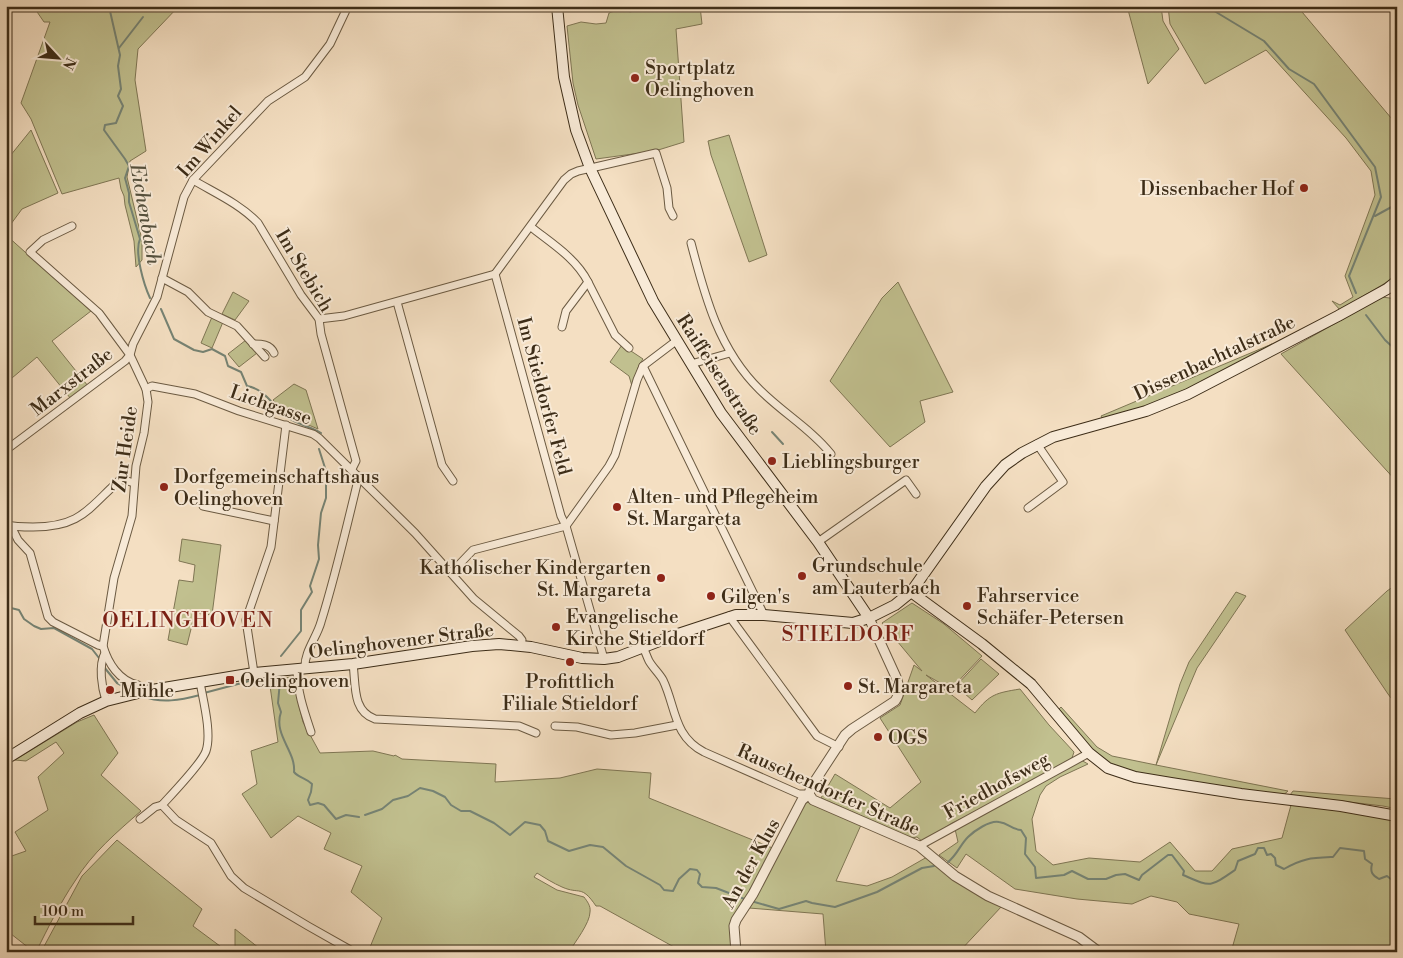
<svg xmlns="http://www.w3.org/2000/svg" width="1403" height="958" viewBox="0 0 1403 958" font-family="'Libre Bodoni',serif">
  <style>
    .green { fill: #c1c08f; stroke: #7f7654 }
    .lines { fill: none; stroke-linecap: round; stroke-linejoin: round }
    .stream { stroke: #768374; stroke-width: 2 }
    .minor-casing { stroke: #6b5a42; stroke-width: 9 }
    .tertiary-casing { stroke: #6b5a42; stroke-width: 11 }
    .secondary-casing { stroke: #3d2d18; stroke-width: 12 }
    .minor { stroke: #f8ead7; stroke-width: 7 }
    .tertiary { stroke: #f8ead7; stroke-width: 9 }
    .secondary { stroke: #f8ead7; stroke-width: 10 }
    .poi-dot { fill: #8f2418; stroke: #f8ead7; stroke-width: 2 }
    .labels { text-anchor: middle; stroke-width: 4; stroke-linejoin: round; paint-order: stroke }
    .poi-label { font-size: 19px; fill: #3d2d18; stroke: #f8ead7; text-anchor: start }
    .street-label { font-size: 19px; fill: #3d2d18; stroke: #f8ead7 }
    .water-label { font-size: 20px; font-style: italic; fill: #55513e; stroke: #f8ead7 }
    .quarter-label { font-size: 21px; letter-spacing: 1px; fill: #7a1f14; stroke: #f8ead7 }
  </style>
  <rect width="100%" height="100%" fill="#f4dfc2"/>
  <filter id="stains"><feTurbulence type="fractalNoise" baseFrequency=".004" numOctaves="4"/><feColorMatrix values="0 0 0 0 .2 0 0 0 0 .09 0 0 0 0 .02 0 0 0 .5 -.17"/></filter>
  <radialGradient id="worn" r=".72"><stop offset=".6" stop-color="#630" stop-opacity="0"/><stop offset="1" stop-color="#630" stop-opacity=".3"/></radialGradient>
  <g class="green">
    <path d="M33,6H179L138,49L135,80L146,151L130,161L127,177L142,240V260L136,267L134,241L125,205L124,196L121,189L119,178L62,194L31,119L21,103L50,22H44Z"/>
    <path d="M645,6H700L702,24L676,29L684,142L655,151L596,159L578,105L573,83L567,26L581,22L596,24L606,23L609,13L623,8L630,12L645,8Z"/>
    <path d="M1127,6H1161L1163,21L1179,49L1148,84Z"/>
    <path d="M1168,6H1297L1397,125V276L1340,310L1332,301L1340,305L1353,297L1345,276L1375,195L1371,171L1346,138L1266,50L1205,84L1170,24Z"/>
    <path d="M31,130L58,193L22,209L8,228L6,227V161Z"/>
    <path d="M729,135L767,255L749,262L711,155L708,141Z"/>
    <path d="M6,235L91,311L52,341L88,386L71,399L37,357L6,383Z"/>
    <path d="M898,282L953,392L920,401L925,422L890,447L830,381L882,298Z"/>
    <path d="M233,292L249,301L235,320L222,314Z"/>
    <path d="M1382,297L1397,299V482L1281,354Z"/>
    <path d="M212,317L223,322L212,348L201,343Z"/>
    <path d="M246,340L257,353L239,367L228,354Z"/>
    <path d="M1272,344C1247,361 1220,373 1193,386C1165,400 1135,415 1104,421L1101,416Z"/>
    <path d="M622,345L643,359L639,365L632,386L629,376L610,362Z"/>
    <path d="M294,384L306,390L318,429L290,417L273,400Z"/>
    <path d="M182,539L221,545L212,615L195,613L187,645L168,640L179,580L193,582L195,565L179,561Z"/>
    <path d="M1397,584V700L1391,698L1388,694L1345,630L1387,591Z"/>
    <path d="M1236,592L1246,596L1197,668L1156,765L1288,791L1281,797L1131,773L1118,768L1098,757L1059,709L1061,707L1097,747L1112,756L1156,765L1180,684L1189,662Z"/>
    <path d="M912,603L944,624L982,656L951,689L926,675L975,713C990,694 996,693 1020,689L1049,725L1074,752L1072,758L994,803L952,823L923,842L917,837L911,838L821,798L835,774L890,808L921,782L880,718L900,705L914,665L922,671L882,623Z"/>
    <path d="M981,659L999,674L972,700L956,686Z"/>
    <path d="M292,677L303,722L320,753L373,751L394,756L395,755L402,759L496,764L495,782L560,778L597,769L651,773L649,798L775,849L742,908L733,952H683L600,906H596C581,884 580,895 562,887C553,883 545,878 537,873L534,877L557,890L584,897C587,901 591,906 590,912C590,923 575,942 569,952H368L382,918L351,892L362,866L324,849L331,833L298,816L271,838L242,794L257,784L251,751L278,742L269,679Z"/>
    <path d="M94,715L118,753L101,775L141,811C117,832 92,853 75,881C60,903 48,928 36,952H34L6,930V858L26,851L15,832L48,810L38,777L64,753L56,742L26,761L15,760L77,722Z"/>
    <path d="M1081,760L1088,764L1060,777L1046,786L1040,795L1032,819L1036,851L1053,865L1089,858L1140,862L1170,842L1195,871H1212L1232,849L1282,838L1291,805L1373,812L1397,819V952H1231L1239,924L1189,914L1177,902L1151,896L1132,904L1077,899L1015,889L966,854L957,868L939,855L958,842L955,829Z"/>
    <path d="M1293,791L1396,799L1397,809L1383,806L1290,795Z"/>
    <path d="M809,802L861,825L836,881L867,886L892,877L927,857C949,877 974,896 1002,906L959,952H826L823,914L749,908L803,804Z"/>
    <path d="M117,840L202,909L193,926L228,952H41L82,876Z"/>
    <path d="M235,929L264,952H235Z"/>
  </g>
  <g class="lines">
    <g class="stream">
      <path d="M103,6L110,11L120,55L118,66L121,89L118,96L123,106L116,123L105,125L104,130L125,159L129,166L125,178L129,193V202L140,239C134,252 144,285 150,298"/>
      <path d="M1206,6L1264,41L1289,69L1314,84L1375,167L1381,197L1349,276L1356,293"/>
      <path d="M152,7L153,6"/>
      <path d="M119,48L143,17"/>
      <path d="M1375,216L1397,204"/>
      <path d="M161,309L174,339L194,350L203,352L212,349L225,356L228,366L241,372L247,386C265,389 272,405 286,416C295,424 310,426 321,433"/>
      <path d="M1366,315L1385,340L1397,351"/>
      <path d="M772,432L783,444"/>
      <path d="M6,605L11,608L19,610L24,619L34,626L41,629L54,628L92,649L99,658"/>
      <path d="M281,656L301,631V610L312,592L310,586L319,559L318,545L321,513L326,498V471L319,449"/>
      <path d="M104,667L117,683L132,691"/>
      <path d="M204,693L253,680L280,681L278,703L281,712C273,735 296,751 294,772C299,778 306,778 312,784L311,792L308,800L310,805L318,803L324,805L336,819L346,815L359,817"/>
      <path d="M143,696C161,704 181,700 200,695"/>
      <path d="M365,815L382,809L393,800L408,796L420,788L433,791L445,797L451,805L461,811H470L494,823L510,835L525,822L540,825L545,831L548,841L569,851L590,845L603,847L626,866L660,885L664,890L673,891L679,879L690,869L697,870L700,874L698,883L702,887L716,888L747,900"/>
      <path d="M948,862C957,855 960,845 968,837C974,831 990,820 999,822C1009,823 1010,829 1021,830L1026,838L1025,854L1035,867L1036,878L1064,875L1072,871L1088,879H1106L1116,875L1125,874L1139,880L1142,875L1168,855H1172L1184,871L1183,875C1211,887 1209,888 1235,870L1238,861L1255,854L1258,848H1264L1267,855L1271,854L1275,858L1276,865L1284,869C1303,858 1311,858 1333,857L1340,848L1364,851L1365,859L1372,864C1370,872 1372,875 1379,879L1387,876L1397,884"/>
      <path d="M751,901L779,909L806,901L812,903L835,907L877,892L922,868L934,866"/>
    </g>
    <g class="minor-casing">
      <g id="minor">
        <path d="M193,180C215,193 240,204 258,223L301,295L319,319L321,334L356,461L352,469"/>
        <path d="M72,226L43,240L30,252L99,313L130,355L146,389L148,402L144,433L136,466L132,516L114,578L103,646C108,663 119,681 138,685"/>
        <path d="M531,227C551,243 576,258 588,282L566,311L562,327"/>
        <path d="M691,243C705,297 719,350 760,390C783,413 811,429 831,454"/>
        <path d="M495,274L561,516L566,526L604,659"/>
        <path d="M162,278L188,292L208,312L237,326L265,357"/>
        <path d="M588,282L615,335L629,348"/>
        <path d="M397,302L442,465L453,481"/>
        <path d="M319,319L344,316L495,274L564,180L571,174L578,171L656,153L667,188L669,208L673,216"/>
        <path d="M253,344C261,344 270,344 274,353"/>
        <path d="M691,364L730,353"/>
        <path d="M643,366L764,615"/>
        <path d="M146,389L152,386L195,394L239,411L313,434L319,438L415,533L474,599L519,636L522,640L521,646"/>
        <path d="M6,450L125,361L130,355L133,344L157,297L184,197L193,180L268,101L305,77L330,44L348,6"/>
        <path d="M203,506L274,521"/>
        <path d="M1028,508L1063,482L1037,444"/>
        <path d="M6,525C15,527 24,527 33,527C82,527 88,508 121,479L134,483"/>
        <path d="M11,526L18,540L30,553L48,617L53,622L98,645L103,646"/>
        <path d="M566,526L609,466L615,455L637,380L643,366L676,341"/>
        <path d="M818,542L906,480L916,494"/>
        <path d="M451,573L473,550L566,526"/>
        <path d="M729,616L817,736L839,747"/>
        <path d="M643,647C645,651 647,657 649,661C653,668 659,673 663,680C676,707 673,736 704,752L799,794H809"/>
        <path d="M105,653C98,666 102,688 106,701"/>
        <path d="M353,664C356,685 352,711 375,719L519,726L536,733"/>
        <path d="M305,668C304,652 317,637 321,622C336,574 347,525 359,476"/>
        <path d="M297,669C297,691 304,711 311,732"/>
        <path d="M254,673L246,620L271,547L286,425"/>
        <path d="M200,682C203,700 212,733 206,751C202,763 172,794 162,805L176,820L211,843L231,876L244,888L308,926L354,952"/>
        <path d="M555,726L577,727L611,735L635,733L677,725"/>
        <path d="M140,819L155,807L162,805"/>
        <path d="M919,846L1089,753"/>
      </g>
    </g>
    <g class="tertiary-casing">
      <g id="tertiary">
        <path d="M809,794L813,800L919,846L955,876L988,896L1079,937L1099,952"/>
        <path d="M809,794L811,787L845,735L852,729L895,701C901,693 899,686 896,677L869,618"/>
        <path d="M736,952L734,926L736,920L753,894L802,800L809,794"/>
      </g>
    </g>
    <g class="secondary-casing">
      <g id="secondary">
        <path d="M557,6L564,77L576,130L590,168L653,301L721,413L818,542L869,618"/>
        <path d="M911,592L982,644L1031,684L1089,753L1108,768L1135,777L1171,783L1241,794L1341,806L1397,816"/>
        <path d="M6,759L80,713L106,701L146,691L254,673L353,664L472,646L499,644L531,647L582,658L604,659L618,657L675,635L736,615H764L853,623L869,618L895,605L911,592L986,486L1005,465L1022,453L1053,437L1146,411L1188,394L1338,316L1387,289L1397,281"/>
      </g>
    </g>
    <use href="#minor" class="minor"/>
    <use href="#tertiary" class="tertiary"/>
    <use href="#secondary" class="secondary"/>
  </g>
  <g class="poi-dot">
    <circle cx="635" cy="78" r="5"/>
    <circle cx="1304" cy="188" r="5"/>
    <circle cx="772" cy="461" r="5"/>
    <circle cx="164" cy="487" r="5"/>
    <circle cx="617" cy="507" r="5"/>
    <circle cx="802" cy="576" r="5"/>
    <circle cx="661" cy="578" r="5"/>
    <circle cx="711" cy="596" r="5"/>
    <circle cx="967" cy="606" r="5"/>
    <circle cx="556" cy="627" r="5"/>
    <circle cx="570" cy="662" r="5"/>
    <rect x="225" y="675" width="10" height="10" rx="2.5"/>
    <circle cx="848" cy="686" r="5"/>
    <circle cx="110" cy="690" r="5"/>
    <circle cx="878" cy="737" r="5"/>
  </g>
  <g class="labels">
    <g class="poi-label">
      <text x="645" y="74">Sportplatz<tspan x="645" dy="22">Oelinghoven</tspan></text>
      <text x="1294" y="195" text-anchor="end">Dissenbacher Hof</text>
      <text x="782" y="468">Lieblingsburger</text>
      <text x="174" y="483">Dorfgemeinschaftshaus<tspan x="174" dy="22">Oelinghoven</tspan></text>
      <text x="627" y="503">Alten- und Pflegeheim<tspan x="627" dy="22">St. Margareta</tspan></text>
      <text x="812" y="572">Grundschule<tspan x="812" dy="22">am Lauterbach</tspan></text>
      <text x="651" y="574" text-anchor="end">Katholischer Kindergarten<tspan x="651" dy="22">St. Margareta</tspan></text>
      <text x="977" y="602">Fahrservice<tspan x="977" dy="22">Schäfer-Petersen</tspan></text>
      <text x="721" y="603">Gilgen's</text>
      <text x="566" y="623">Evangelische<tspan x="566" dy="22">Kirche Stieldorf</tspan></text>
      <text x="240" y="687">Oelinghoven</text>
      <text x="570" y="688" text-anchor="middle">Profittlich<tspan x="570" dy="22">Filiale Stieldorf</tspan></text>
      <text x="858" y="693">St. Margareta</text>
      <text x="120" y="697">Mühle</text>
      <text x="888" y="744">OGS</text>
    </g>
    <g class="street-label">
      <text transform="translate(209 141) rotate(-49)" y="7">Im Winkel</text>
      <text transform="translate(305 270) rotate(59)" y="7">Im Stebich</text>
      <text transform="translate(1214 357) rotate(-25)" y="7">Dissenbachtalstraße</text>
      <text transform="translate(720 374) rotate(57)" y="7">Raiffeisenstraße</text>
      <text transform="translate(71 381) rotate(-38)" y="7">Marxstraße</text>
      <text transform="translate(545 396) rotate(75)" y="7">Im Stieldorfer Feld</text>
      <text transform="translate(271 404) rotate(19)" y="7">Lichgasse</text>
      <text transform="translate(124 449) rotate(-82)" y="7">Zur Heide</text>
      <text transform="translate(401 640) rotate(-7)" y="7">Oelinghovener Straße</text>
      <text transform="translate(996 785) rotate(-29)" y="7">Friedhofsweg</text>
      <text transform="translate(829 789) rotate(24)" y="7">Rauschendorfer Straße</text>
      <text transform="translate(750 863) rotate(-61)" y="7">An der Klus</text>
    </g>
    <g class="water-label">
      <text transform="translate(146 214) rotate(80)" y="7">Eichenbach</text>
    </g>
    <g class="quarter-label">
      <text x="188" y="627">OELINGHOVEN</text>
      <text x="848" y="641">STIELDORF</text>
    </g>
  </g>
  <rect width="1403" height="958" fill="none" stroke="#f4dfc2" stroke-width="25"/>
  <rect x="8" y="8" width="1388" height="943" fill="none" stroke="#3d2d18" stroke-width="2.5"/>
  <rect x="12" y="12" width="1378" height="933" fill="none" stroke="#3d2d18"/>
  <g transform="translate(58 58) rotate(116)" stroke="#f8ead7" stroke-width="4" paint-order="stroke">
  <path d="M0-4L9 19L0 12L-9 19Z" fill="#3d2d18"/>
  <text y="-8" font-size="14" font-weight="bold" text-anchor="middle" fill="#3d2d18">N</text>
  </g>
  <path d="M35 916v8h98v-8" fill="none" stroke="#3d2d18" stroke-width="2.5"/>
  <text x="42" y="916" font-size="15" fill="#3d2d18" stroke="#f8ead7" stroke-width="4" paint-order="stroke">100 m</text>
  <rect width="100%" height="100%" filter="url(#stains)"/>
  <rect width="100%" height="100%" fill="url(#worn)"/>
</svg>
